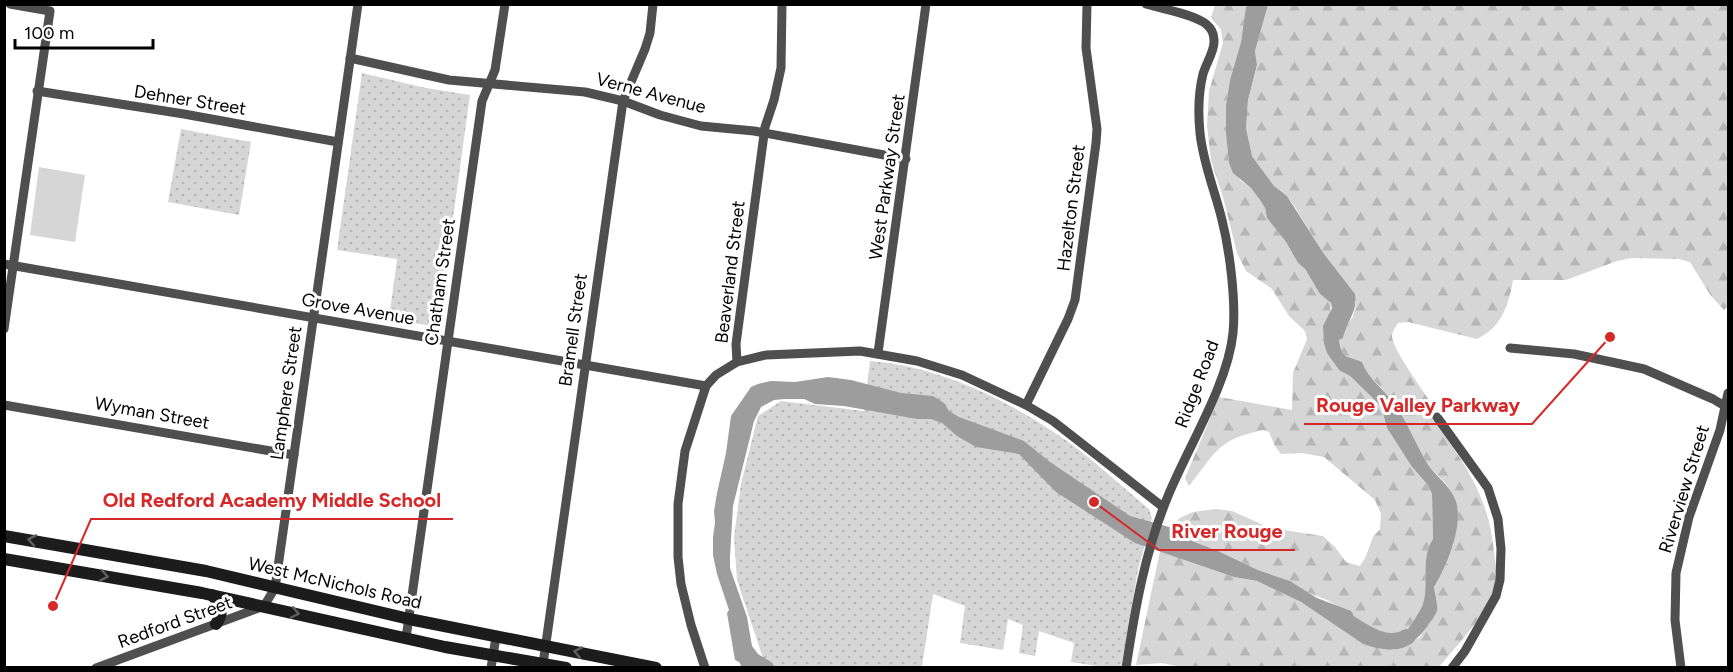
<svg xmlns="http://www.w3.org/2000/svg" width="1733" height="672" viewBox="0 0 1733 672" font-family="Figtree,sans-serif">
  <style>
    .grass { fill: url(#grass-dots) }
    .forest { fill: url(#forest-firs) }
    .garden { fill: #d6d6d6 }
    .water { fill: #9d9d9d }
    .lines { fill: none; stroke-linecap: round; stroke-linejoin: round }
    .river { stroke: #9d9d9d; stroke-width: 16 }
    .minor { stroke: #4f4f4f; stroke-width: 9 }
    .secondary { stroke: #1c1c1c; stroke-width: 12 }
    .oneway { stroke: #606060 }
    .labels { text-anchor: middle; stroke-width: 6; stroke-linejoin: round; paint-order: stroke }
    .street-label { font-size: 18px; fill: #000; stroke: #fff }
    .leader { fill: none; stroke: #d62828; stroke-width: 2 }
    .callout-dot { fill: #d62828; stroke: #fff; stroke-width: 2 }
    .callout-label { font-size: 20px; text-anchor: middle; font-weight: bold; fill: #d62828; stroke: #fff; stroke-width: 6; stroke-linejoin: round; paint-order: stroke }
  </style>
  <defs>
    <pattern id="grass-dots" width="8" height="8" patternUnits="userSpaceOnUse" patternTransform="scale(1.5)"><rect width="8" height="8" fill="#d6d6d6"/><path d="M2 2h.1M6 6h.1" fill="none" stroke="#b6b6b6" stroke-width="1.8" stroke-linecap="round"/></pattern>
    <pattern id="forest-firs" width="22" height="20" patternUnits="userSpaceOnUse" patternTransform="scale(1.5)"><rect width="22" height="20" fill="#d6d6d6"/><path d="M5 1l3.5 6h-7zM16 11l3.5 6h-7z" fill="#b6b6b6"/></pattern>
  </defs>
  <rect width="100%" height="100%" fill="#fff"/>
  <g class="grass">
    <path d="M362,73L426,88L470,95L438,327L389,319L397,259L337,250Z"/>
    <path d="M181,129L251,142L239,215L168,202Z"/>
    <path d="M870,361C939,366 1008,400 1064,439C1094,460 1121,486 1149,509L1152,518L1138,570L1121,667H1103L1071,662L1074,643L1039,631L1035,656L1019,653L1023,625L1008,619L1003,650L960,643L965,606L933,594L922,667H766L737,580L734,537L741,484L758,416L781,401L864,411Z"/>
  </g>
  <g class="forest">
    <path d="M1215,5H1249L1246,8L1241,42L1230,80L1226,105V134L1229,163L1240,180L1251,188L1260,200L1265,208L1267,218L1286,242L1298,263L1305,269L1320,294L1331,303L1330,312L1339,369L1350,376L1381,406L1387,428L1412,467L1428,485L1432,494L1433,539C1421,556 1428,581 1424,600C1421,613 1409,626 1403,637C1383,646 1358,642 1355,617L1329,601L1307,592L1290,581L1258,570L1218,551L1192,541L1180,530L1171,527L1180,518L1193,512L1216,509L1232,511L1270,528L1323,536L1335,547L1346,562L1360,566L1366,556L1373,537L1380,529L1381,514L1375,500L1324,457L1302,453L1281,454L1275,446L1269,432L1263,430C1216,440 1217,452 1189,486L1185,478L1219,397L1292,410L1293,373L1307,339L1305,331L1289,316L1272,289L1246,271L1237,253L1223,197L1211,161L1207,126L1209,91L1223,43L1221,30L1211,17Z"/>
    <path d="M1268,5H1728V306L1724,310L1711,296L1690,262L1679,259L1631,258L1617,261L1566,280H1513C1509,305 1501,328 1477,339L1408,322L1398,323C1396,327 1392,331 1392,336C1393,350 1422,389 1431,403L1429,411C1461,461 1488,490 1494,552C1495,562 1498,574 1496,584C1487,615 1459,643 1439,667L1186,668L1162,663L1136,665L1160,551L1234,577L1257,581L1301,602L1363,644L1383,649L1419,638L1436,614L1437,605L1434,587C1451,561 1467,515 1448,487C1442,478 1433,472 1427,463C1413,440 1402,417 1387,395C1379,384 1367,376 1362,362C1348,355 1342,361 1339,340L1343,338L1345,327L1353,317L1356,302L1324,254L1293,204L1287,196L1274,186L1252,156L1246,128L1248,100L1257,66L1255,51Z"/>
  </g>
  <path class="garden" d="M39,167L85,175L75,242L30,235Z"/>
  <path class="water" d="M1249,5H1268L1255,51L1257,65L1248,100L1246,128L1252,156L1274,186L1287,196L1324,254L1355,294C1358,312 1346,322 1343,338L1339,340C1342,361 1348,355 1362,362C1368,378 1383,389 1393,402C1407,421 1415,443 1427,463C1435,476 1449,484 1455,499C1465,522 1447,567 1434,587C1435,595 1438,603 1437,611C1435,617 1430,622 1427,627C1409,651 1391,654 1363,644L1301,602L1257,581L1234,577L1135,543L1056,492L1019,454L976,447L957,436L942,423L931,419H917L844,406L815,404L804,399H785L774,400L761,407L754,421L733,506L730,556V568L747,617L752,646L758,654L771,662L775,667H742L739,662L735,660L727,613L729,610L717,574L713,555V537L715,523L714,511L717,493L726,453L731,416L751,387L758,384L771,381L795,382L828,377L851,380L901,393L933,396L944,403L949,411L959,417L1024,441L1050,462L1130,516L1180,530L1192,541L1218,551L1258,570L1290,581L1317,598L1351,611C1355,617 1354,619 1356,625C1363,644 1387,644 1403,637C1409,626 1421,613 1424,600C1428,581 1421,556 1433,539L1432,494L1428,485L1412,467L1387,428L1381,406L1350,376L1339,370L1327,353L1324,343L1323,326L1332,308L1331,303L1320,294L1305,269L1298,263L1286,242L1267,218L1265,208L1260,200L1251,188L1233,173L1229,163L1226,134V105L1230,80L1241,42L1246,7Z"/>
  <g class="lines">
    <path class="river" d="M1339,616C1357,627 1385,651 1407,637"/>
    <g class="minor">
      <path d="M350,58L449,80L585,92L623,101L660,115L701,126L754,131L906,159"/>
      <path d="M37,91L184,114L338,142"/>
      <path d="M4,264L706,386"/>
      <path d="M4,329L50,11L10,4"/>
      <path d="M1510,348L1574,354L1644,369L1713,399L1728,408"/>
      <path d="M878,353L926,4"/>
      <path d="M737,362L736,344L765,127L774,100L781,68L782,4"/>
      <path d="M4,405L294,455"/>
      <path d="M1026,405L1068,319L1075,300L1096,143L1097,129L1086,48L1087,4"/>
      <path d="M1437,417L1488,488L1498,519L1501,549L1500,580L1496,596L1465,651L1452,668"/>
      <path d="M406,638L482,101L495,70L505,4"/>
      <path d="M543,664L623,101L645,49L650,33L653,4"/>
      <path d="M96,668L264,606L275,588L358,4"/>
      <path d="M491,668L496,637"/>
      <path d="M705,668L691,625L681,584L678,557V504L685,451L706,386L716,375L737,362L766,355L860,351L917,361L962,375L1026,405L1053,421L1163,507"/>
      <path d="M1126,668C1135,609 1145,551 1168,496C1188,447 1228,384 1233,333C1236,301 1230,252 1222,220C1215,191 1203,163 1200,133C1198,113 1198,94 1203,74C1206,63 1215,51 1214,40C1214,34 1211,28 1206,24C1194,14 1162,9 1146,4"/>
      <path d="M1681,668L1675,620L1676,573L1689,517L1720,430L1728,393"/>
    </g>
    <g class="secondary">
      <path d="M4,536L206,571L409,619L656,668"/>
      <path d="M4,559L202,593L445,647L566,668"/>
      <path d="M212,595C221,604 224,613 216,624"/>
    </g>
  </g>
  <defs><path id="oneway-chevron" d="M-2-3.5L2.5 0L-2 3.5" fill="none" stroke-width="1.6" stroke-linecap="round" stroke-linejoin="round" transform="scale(1.5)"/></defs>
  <g class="oneway">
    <use href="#oneway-chevron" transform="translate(32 540) rotate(-170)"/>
    <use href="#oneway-chevron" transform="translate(104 576) rotate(10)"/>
    <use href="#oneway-chevron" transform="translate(295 613) rotate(12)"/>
    <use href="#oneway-chevron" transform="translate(578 652) rotate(-169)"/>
  </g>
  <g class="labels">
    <g class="street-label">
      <text transform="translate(651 93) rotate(15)" y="6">Verne Avenue</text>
      <text transform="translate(190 100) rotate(9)" y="6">Dehner Street</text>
      <text transform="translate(887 177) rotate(-82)" y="6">West Parkway Street</text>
      <text transform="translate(1071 208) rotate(-83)" y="6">Hazelton Street</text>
      <text transform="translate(730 272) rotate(-83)" y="6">Beaverland Street</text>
      <text transform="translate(440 282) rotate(-82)" y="6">Chatham Street</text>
      <text transform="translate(358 309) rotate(10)" y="6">Grove Avenue</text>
      <text transform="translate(573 330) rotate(-82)" y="6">Bramell Street</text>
      <text transform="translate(1197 384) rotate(-69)" y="6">Ridge Road</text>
      <text transform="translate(286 393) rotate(-82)" y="6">Lamphere Street</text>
      <text transform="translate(152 413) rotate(10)" y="6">Wyman Street</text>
      <text transform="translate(1684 489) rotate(-73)" y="6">Riverview Street</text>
      <text transform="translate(335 583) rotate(13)" y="6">West McNichols Road</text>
      <text transform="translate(175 622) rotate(-20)" y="6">Redford Street</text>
    </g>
  </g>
  <path class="leader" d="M1610 337L1532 424H1304M53 606L91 519H453M1094 502L1159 550H1295"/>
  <g class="callout-dot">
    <circle cx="1610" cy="337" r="6"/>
    <circle cx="53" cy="606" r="6"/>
    <circle cx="1094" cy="502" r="6"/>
  </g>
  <g class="callout-label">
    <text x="1418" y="412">Rouge Valley Parkway</text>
    <text x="272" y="507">Old Redford Academy Middle School</text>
    <text x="1227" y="538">River Rouge</text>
  </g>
  <rect width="1733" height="672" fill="none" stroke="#000000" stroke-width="12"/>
  <path d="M15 39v9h138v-9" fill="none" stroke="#000000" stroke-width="3"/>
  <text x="24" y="39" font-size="18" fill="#000000" stroke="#ffffff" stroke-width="4.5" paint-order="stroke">100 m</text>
</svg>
